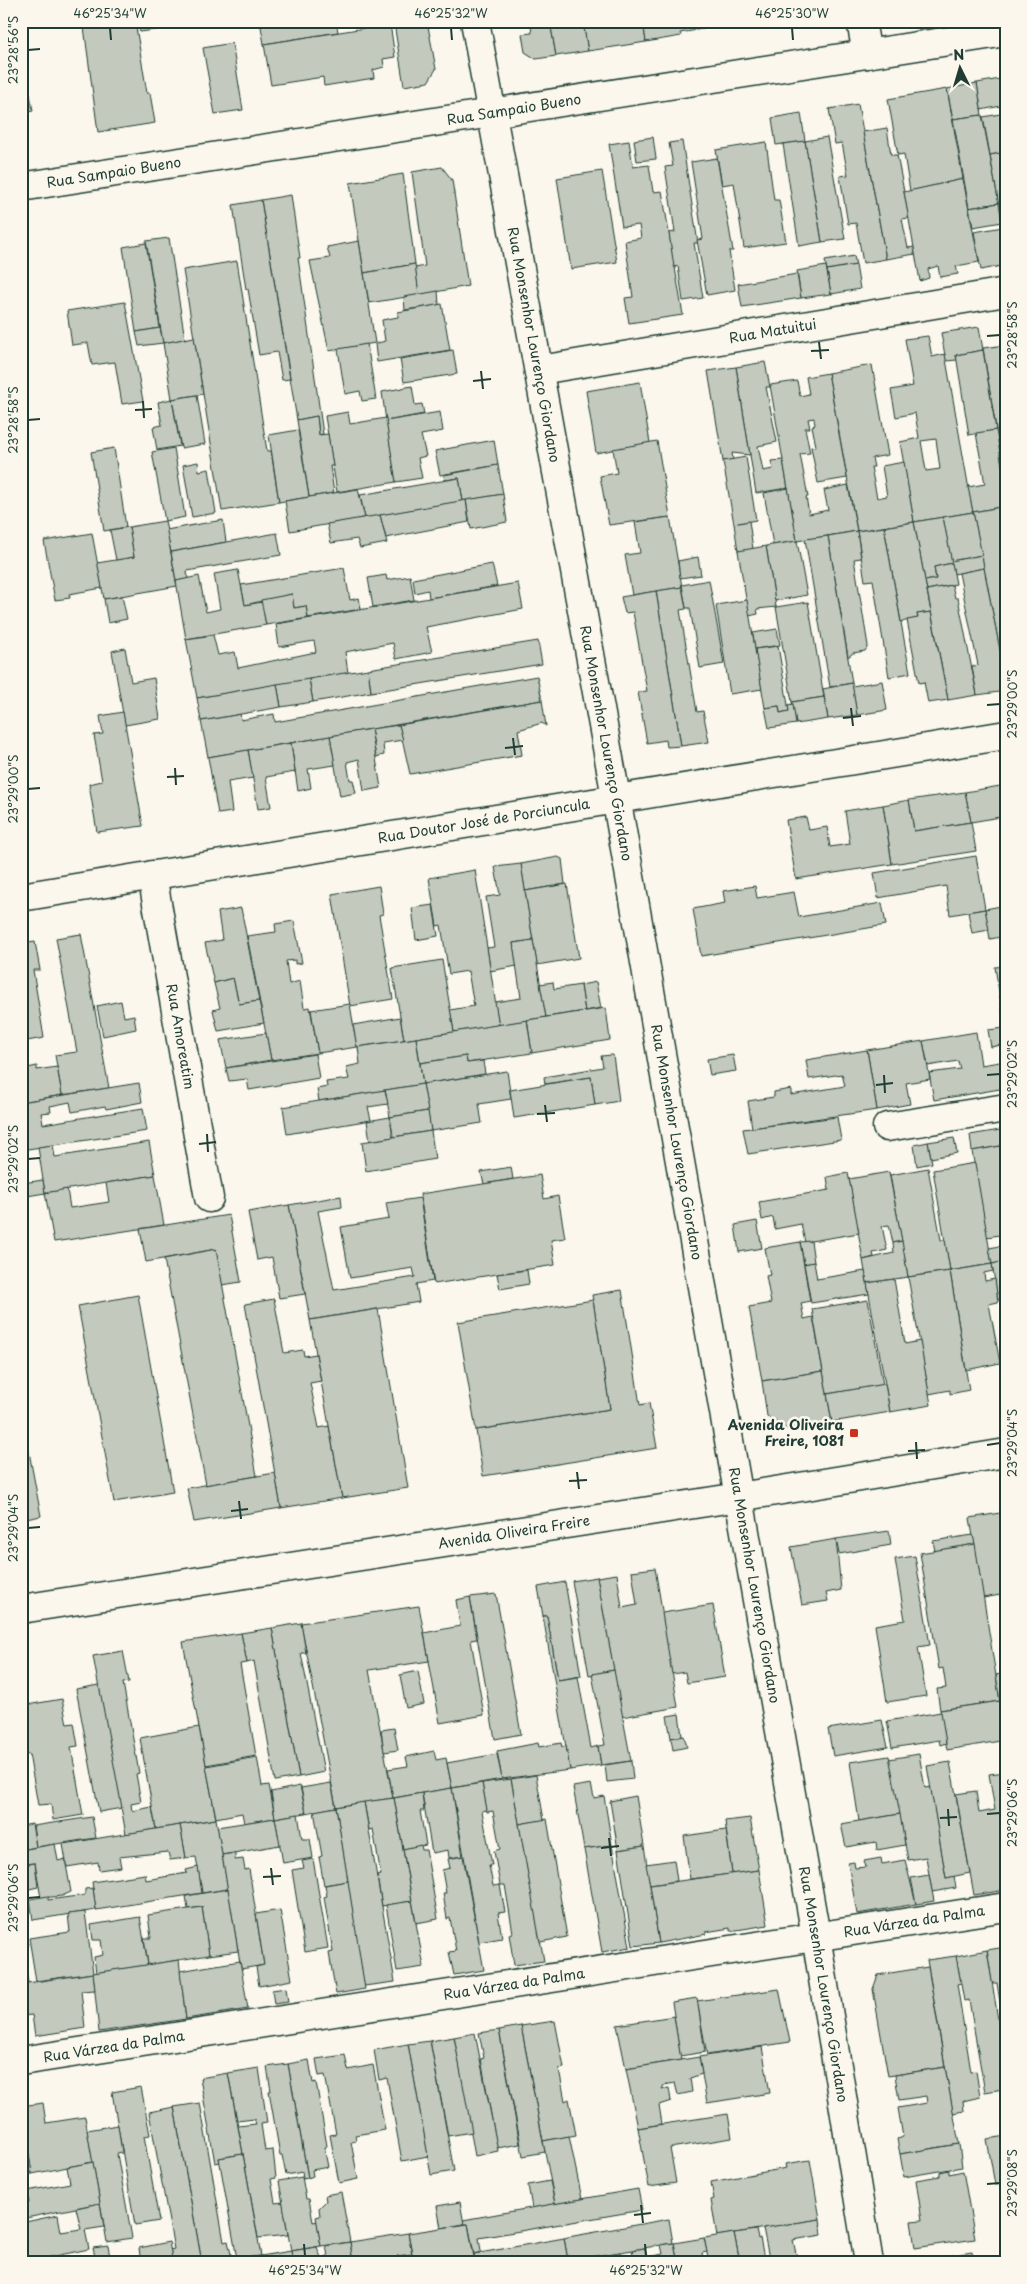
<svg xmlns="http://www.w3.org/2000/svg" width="1027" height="2284" viewBox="0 0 1027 2284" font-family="'Playpen Sans',sans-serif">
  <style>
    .building { fill: #c4c9be; stroke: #1f3d34; fill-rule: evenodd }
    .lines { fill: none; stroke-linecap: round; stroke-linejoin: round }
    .street-casing { stroke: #1f3d34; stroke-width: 31 }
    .secondary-casing { stroke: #1f3d34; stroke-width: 31 }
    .street { stroke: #fbf7ec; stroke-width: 28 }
    .secondary { stroke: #fbf7ec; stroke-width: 28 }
    .ticks { fill: none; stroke: #1f3d34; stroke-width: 2 }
    .poi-dot { fill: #c8321e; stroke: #fbf7ec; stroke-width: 2 }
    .labels { text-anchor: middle; stroke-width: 5; stroke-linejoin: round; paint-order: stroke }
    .street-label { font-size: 14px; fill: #1f3d34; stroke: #fbf7ec }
    .poi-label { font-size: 14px; font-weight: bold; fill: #1f3d34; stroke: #fbf7ec; text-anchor: end }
    .neatline { fill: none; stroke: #1f3d34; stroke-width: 2 }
    .ticks-label { font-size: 12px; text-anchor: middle; fill: #1f3d34 }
  </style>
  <rect width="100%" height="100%" fill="#fbf7ec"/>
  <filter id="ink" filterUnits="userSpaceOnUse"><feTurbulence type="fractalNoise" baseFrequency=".02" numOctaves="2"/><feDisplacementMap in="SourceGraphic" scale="10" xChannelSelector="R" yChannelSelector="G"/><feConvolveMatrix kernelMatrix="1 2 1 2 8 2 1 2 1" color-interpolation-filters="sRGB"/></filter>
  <g filter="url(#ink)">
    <g class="building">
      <path d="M79,21H101L97,22L98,25L80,27Z"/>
      <path d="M118,21H135L147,93H150L155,123L98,132L84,27Z"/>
      <path d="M138,21H199V24L140,32Z"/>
      <path d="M260,21H336L338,32L264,44Z"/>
      <path d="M407,21H427L436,69L428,82L404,86L394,23Z"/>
      <path d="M530,21H550L556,56L536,59L525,52L522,34L532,33Z"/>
      <path d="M550,21H583L588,51L556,56Z"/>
      <path d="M583,21H621L584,27Z"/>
      <path d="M621,21H643L646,42L588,51L584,27Z"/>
      <path d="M643,21H702L703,29L680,33L681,36L646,42Z"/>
      <path d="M390,24L395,57L383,59L384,67L373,70L374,78L324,86L323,77L271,85L264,44Z"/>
      <path d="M232,43L243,110L215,114L203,48Z"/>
      <path d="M21,45L33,111L21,113Z"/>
      <path d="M1006,78V105L981,110L977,83Z"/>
      <path d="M977,83L982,115L953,119L947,89Z"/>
      <path d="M947,89L963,179L910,191L904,154L898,155L888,99Z"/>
      <path d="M858,104L886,259L863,263L856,223L848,224L840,176L848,175L842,143L835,144L829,109Z"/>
      <path d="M801,113L805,141L776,145L772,118Z"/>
      <path d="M1006,113V152L990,155L983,117Z"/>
      <path d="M982,115L999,203L969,208L953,119Z"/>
      <path d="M887,128L891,155H897L909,218L902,219L908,248L914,247L915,254L886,259L863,132Z"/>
      <path d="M653,137L656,159L637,161L634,140Z"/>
      <path d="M827,137L845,239L822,242L805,141Z"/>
      <path d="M629,141L633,167L649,165L653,192L662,191L683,315L629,323L625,298L633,297L625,241L641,238L639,225L622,227L609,144Z"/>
      <path d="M682,141L698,243H694L703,298L683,301L678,266L674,267L669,233L675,232L665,167L673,166L669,143Z"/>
      <path d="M805,141L822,242L799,246L783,144Z"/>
      <path d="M766,142L774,200H779L786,242L744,248L734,183L722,185L716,150Z"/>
      <path d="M1006,152V244L990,155Z"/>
      <path d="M717,158L733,251H729L735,290L707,295L697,240L703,239L691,162Z"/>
      <path d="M442,167L452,180L468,286L419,295L415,268L425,266L412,172Z"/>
      <path d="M602,171L617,262L571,269L557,178Z"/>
      <path d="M403,174L415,264L364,273L350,183Z"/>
      <path d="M963,179L979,262L956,266L958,274L940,277L938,266L928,269L929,278L920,281L904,192Z"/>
      <path d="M291,195L300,258H298L323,434L319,435L317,416L297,420L261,200Z"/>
      <path d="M261,200L290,379L282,380L277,352L259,355L248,289H246L233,205Z"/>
      <path d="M999,203L1002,222L973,227L969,208Z"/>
      <path d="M25,227L26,240H21V228Z"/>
      <path d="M1003,227L1006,244V265L981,270L974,232Z"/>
      <path d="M169,238L185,339L163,343L146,241Z"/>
      <path d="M359,241L375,343L329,351L310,261L330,258L327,247Z"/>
      <path d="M146,243L160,328L136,332L123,247Z"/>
      <path d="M854,256L856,265L827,270L825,261Z"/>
      <path d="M237,261L267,451H271L279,502L222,511L183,270Z"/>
      <path d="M415,264L419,295L369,303L364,273Z"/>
      <path d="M856,265L860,289L831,294L827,270Z"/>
      <path d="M826,266L831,294L801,298L797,271Z"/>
      <path d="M797,274L801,298L742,307L738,284Z"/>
      <path d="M438,291L439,305L405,310L404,297Z"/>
      <path d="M125,302L143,401L122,404L115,362L92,365L88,343L72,345L67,311Z"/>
      <path d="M442,304L450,350L377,362L375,344L385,341L382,320L398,317V312Z"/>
      <path d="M979,327L983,350L956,355L957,360L946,361L941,333Z"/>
      <path d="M160,328L163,343L139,346L136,332Z"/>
      <path d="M928,336L932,357L945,354L973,512L914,522L900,442L919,438L915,413L896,417L891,390L913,386L905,339ZM936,439L940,469L926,471L921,441Z"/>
      <path d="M194,337L203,394L172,399L163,343Z"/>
      <path d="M367,344L376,399L362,401L360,391L345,394L338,349Z"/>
      <path d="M1006,345V446L999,447L983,348Z"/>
      <path d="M453,350L457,374L404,382L400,359Z"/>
      <path d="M983,350L996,430L969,435L956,355Z"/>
      <path d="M765,362L770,387H766L777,442L758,446L763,471L773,469L771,461L783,460L788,488L756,493L736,367Z"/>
      <path d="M872,365L888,455L872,458L874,467H871L877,498L887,496L882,466L904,462L914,522L857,531L828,373Z"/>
      <path d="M736,367L750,455L732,453L733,460L723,461L708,371Z"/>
      <path d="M828,373L847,478L818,483L811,447L816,446L812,426L815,425L814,418L808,419L810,428H805L810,453L800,454L808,497H806L809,514L828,510L824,490L848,485L857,531L797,541L770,385L797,381L800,396L809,394L806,377Z"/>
      <path d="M640,382L650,443L596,453L586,391Z"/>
      <path d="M412,386L415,405L422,404L424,414L386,421L382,392Z"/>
      <path d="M197,395L205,444L181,448L172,399Z"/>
      <path d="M172,399L180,446L157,450L153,427L162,425L158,402Z"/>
      <path d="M348,412L350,424L386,418L396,482L337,492L325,416Z"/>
      <path d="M440,412L443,431L421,435L426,456L418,458L422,478L396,482L386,421Z"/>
      <path d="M317,416L319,435L328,434L333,466H330L334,493L309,497L297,420Z"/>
      <path d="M298,430L309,497L279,502L269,435Z"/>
      <path d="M996,430L1006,486V506L973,512L968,487L985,484L976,433Z"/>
      <path d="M494,440L498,465L440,475L435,451Z"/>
      <path d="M657,441L670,517L609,525L600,476L617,473L613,449Z"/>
      <path d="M114,448L126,527L104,531L91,452Z"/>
      <path d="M174,448L185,517L165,521L152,452Z"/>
      <path d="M1006,453V486L1000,454Z"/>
      <path d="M746,457L756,520L734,524L723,461Z"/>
      <path d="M198,462L199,471L209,469L216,513L192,517L183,465Z"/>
      <path d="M498,465L503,494L463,501L459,478L445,480L444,475Z"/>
      <path d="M459,478L463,501L365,518L360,495Z"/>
      <path d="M788,488L797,541L773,545L764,493Z"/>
      <path d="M358,489L365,518L290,531L285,501Z"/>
      <path d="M503,494L507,522L471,529L466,500Z"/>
      <path d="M466,500L469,522L386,538L380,515Z"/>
      <path d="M1006,506L1005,546L1006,681L973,512Z"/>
      <path d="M973,512L982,555L951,561L943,517Z"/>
      <path d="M380,515L387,543L360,548L357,539L331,543L327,524Z"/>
      <path d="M670,517L682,587L632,595L625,555L640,553L635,522Z"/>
      <path d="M943,517L952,563L934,567L936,579L925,581L914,522Z"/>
      <path d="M223,520L226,542L171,552L166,530Z"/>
      <path d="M165,521L177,586L104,599L97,563L134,557L129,527Z"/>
      <path d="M749,521L753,549L738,551L734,524Z"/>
      <path d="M914,522L931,612L917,614L918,618L901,622L884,527Z"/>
      <path d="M129,527L134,557L116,560L110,530Z"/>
      <path d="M884,527L910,673L889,677L873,580L865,581L857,531Z"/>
      <path d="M857,531L861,558L854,559L868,646L865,651L853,653L848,657L828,536Z"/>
      <path d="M92,533L102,588L69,594L70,598L55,600L44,541Z"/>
      <path d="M277,533L281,555L187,571L188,579L176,581L171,552Z"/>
      <path d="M828,536L852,683L830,687L805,539Z"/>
      <path d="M797,541L807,595L775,601L766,546Z"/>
      <path d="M766,546L776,607L757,609L758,614L749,616L738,551Z"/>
      <path d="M982,555L984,568L954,574L951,561Z"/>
      <path d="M698,557L701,575L680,578L678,561Z"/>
      <path d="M952,563L956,584L927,590L925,581L936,579L934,567Z"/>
      <path d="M492,564L497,586L429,598L428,590L415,593L413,579Z"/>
      <path d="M344,568L350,600L359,598L361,609L308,618L306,606L294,608L292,594L245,605L241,585Z"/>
      <path d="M984,568L1006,681V691L977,695L972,667L978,665L959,573Z"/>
      <path d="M238,570L245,605L262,602L266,625L186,639L176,581L199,576L206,612L220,609L214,574Z"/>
      <path d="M386,575L387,580L410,576L414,600L373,607L368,578Z"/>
      <path d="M709,580L724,664L700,668L690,608H686L682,585Z"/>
      <path d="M518,583L523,609L426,627L432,652L396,659L393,643L345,652L348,673L197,698L186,639L213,635L218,655L235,652L238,668L316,652L314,641L279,647L276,624Z"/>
      <path d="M952,585L955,598H958L977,695L948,700L927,590Z"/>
      <path d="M682,587L686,609L680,610L697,712L703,711L709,742L681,746L656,591Z"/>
      <path d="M656,591L681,746L667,747L666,740L647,743L638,692L647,691L633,612L625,613L621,597Z"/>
      <path d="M292,594L294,608L306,606L308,618L266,625L261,600Z"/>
      <path d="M122,596L127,619L108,623L104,599Z"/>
      <path d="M747,600L762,689L730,694L716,605Z"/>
      <path d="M808,602L824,697L792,702L776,607Z"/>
      <path d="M931,612L948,700L928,703L924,682L919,683L907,620L918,618L917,614Z"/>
      <path d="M777,629L780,645L755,649L753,633Z"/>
      <path d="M538,641L542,664L371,692L368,669Z"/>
      <path d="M778,646L789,711L780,713L779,706L765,708L755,649Z"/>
      <path d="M125,648L131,682L154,678L160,719L125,725L112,651Z"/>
      <path d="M368,669L371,692L313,702L309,679Z"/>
      <path d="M537,676L542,700L208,757L201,721L240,714L241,720L274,714L275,722Z"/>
      <path d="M309,679L313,702L281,707L277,684Z"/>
      <path d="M882,681L887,710L857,715L852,686Z"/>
      <path d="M852,683L857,715L828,719L823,689Z"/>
      <path d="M277,684L281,707L201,721L197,698Z"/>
      <path d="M824,697L828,719L796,724L792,702Z"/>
      <path d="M542,700L546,726L542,723L518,730L522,755L410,774L399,725Z"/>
      <path d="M793,704L796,724L769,728L765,708L779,706L780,713L789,711L788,705Z"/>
      <path d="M123,712L143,826L97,832L89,784L102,781L94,735L103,734L100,716Z"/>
      <path d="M399,725L403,740L383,743L384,755L376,757L371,729Z"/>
      <path d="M371,729L381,788L364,791L359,759L347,762L350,780H353L356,793L340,796L330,736Z"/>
      <path d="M330,736L335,765L308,769L311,788L298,791L291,743Z"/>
      <path d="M291,743L295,772L266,777L271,807L258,809L248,750Z"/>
      <path d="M248,750L253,778L228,782L232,812L218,814L208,757Z"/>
      <path d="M1006,785V816L971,822L965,792Z"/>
      <path d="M965,792L971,822L914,831L909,800Z"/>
      <path d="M909,800L914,831L971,822L976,851L892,864L883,805Z"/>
      <path d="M883,805L892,864L796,879L786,820L806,817L809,830L827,827L830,847L850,844L845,811Z"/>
      <path d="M1006,853V872L1004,873L1002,854Z"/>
      <path d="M976,856L985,909L950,915L946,886L878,898L874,873Z"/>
      <path d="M558,857L562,859L565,884L525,891L521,864Z"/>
      <path d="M521,864L533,940L513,943L517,966L490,971L487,948L494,947L486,897L500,895L495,867Z"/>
      <path d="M475,870L499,1025L454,1032L450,1010L474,1006L468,971L449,974L441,925L437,926L429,878Z"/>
      <path d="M567,884L579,958L537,965L525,891Z"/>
      <path d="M379,886L383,914L379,915L393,999L350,1006L332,894Z"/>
      <path d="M755,886L757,898L794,892L799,917L882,903L886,925L701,956L693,909L725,903L723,891Z"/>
      <path d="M433,905L438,936L416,940L412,908Z"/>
      <path d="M1001,906L1006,936L990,939L985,909Z"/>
      <path d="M241,908L259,1001L239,1004L233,978L214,983L205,943L222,940L218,912Z"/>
      <path d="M985,909L989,930L972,933L968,912Z"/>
      <path d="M294,921L302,963L295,964V960L286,961L289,984L300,981L304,1008L310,1007L318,1053L271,1060L247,936L276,932L275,924Z"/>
      <path d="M81,934L109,1088L62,1095L55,1055L77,1052L56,938Z"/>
      <path d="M533,940L546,1017L499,1025L495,1002L521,998L513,943Z"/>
      <path d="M35,942L40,970H33L44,1038L21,1042V944Z"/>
      <path d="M442,960L454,1032L404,1040L392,968Z"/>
      <path d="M1006,966V1027L1005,1028L995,967Z"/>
      <path d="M233,978L239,1004L259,1001L264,1023L218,1031L213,1010L220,1008L214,983Z"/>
      <path d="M553,982L554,989L581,985L585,1011L546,1017L540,984Z"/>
      <path d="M596,982L601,1008L585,1011L581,985Z"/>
      <path d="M121,1001L124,1017L134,1015L136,1029L103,1036L97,1006Z"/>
      <path d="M350,1004L357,1047L318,1053L311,1010Z"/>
      <path d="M606,1008L610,1040L532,1053L527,1020Z"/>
      <path d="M400,1017L404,1040L357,1047L353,1025Z"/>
      <path d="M527,1020L532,1053L467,1063L466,1056L420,1063L416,1038Z"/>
      <path d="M1005,1028L1006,1044L991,1047L988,1030Z"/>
      <path d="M976,1032L981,1065L1006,1061V1088L934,1100L929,1073L960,1069L958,1061L928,1066L923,1041Z"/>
      <path d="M266,1033L271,1060L226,1068L220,1040Z"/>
      <path d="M416,1038L423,1084L319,1101L317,1089L327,1087L326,1082L349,1079L346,1067L360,1064L358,1047Z"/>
      <path d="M923,1041L930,1079L906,1083L910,1104L877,1110L867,1050Z"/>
      <path d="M867,1050L877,1110L752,1128L748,1101L774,1097V1092L791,1089V1095L845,1086L842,1074L809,1079L806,1060Z"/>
      <path d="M315,1054L319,1078L249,1090L247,1079L229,1081L226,1068Z"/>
      <path d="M613,1055L619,1101L595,1105L591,1077L545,1084L544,1077L603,1067L601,1056Z"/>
      <path d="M733,1055L736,1071L710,1075L707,1059Z"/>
      <path d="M21,1056L23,1069L37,1066V1070L57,1067L62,1095L21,1102Z"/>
      <path d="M466,1056L467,1063L483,1061L485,1074L423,1084L420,1063Z"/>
      <path d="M507,1071L511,1099L479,1104L482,1123L431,1131L423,1084Z"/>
      <path d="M591,1077L595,1105L514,1118L510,1090Z"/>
      <path d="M139,1083L142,1102L106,1109L105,1106L72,1112L70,1102L50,1106L51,1112L41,1113L43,1124L143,1108L147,1131L21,1150V1102Z"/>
      <path d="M423,1084L428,1111L390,1117L385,1090Z"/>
      <path d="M385,1090L388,1104L368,1107L371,1120L287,1134L283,1107Z"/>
      <path d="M428,1111L431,1131L393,1137L390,1117Z"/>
      <path d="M390,1117L393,1137L370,1141L367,1121Z"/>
      <path d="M837,1117L841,1140L748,1154L743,1129Z"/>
      <path d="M1006,1129V1145L972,1151L970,1135Z"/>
      <path d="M431,1131L435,1159L366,1171L362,1142Z"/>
      <path d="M954,1138L957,1153L931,1158L928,1142Z"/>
      <path d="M149,1142L155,1175L45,1193L38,1147L53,1145L55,1157Z"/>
      <path d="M928,1142L932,1163L917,1166L914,1145Z"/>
      <path d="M1006,1145V1234L987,1237L972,1151Z"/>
      <path d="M975,1163L992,1264L950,1271L933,1170Z"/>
      <path d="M511,1167L513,1179L484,1184L481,1172Z"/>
      <path d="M928,1168L941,1240H945L950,1271L908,1277L890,1175Z"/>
      <path d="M889,1172L902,1241L893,1243L889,1225L882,1226L887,1250L873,1253L874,1257L863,1260L849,1179Z"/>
      <path d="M848,1173L859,1233L805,1242L801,1224L775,1229L773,1217L762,1220L759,1202L829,1190L827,1177Z"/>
      <path d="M21,1174L23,1183L43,1180L45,1193L21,1197Z"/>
      <path d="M155,1175L164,1225L54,1242L45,1193L67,1189L70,1208L109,1202L106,1183Z"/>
      <path d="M540,1175L544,1199L558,1196L565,1238L551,1240L555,1265L434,1284L420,1194Z"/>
      <path d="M341,1196L342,1207L318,1211L334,1290L415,1277L413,1268L350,1278L341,1227L389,1219L386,1203L420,1198L433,1281L416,1284L419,1302L310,1320L289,1205Z"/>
      <path d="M289,1205L305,1294L279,1298L272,1257L257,1260L248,1212Z"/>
      <path d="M229,1215L241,1282L222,1285L216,1249L146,1262L140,1229Z"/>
      <path d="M757,1221L762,1248L739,1252L735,1225Z"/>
      <path d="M811,1241L814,1262L804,1264L800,1242Z"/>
      <path d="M902,1241L908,1277L867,1283L863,1260L894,1253L893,1243Z"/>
      <path d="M800,1242L810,1301L801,1303L804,1319L813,1317L823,1371L762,1381L749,1307L771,1303L766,1276L770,1275L765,1248Z"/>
      <path d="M1006,1245V1261L992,1264L989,1248Z"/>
      <path d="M216,1249L257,1476L206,1485L164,1259Z"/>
      <path d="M1006,1261V1298L998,1300L992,1264Z"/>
      <path d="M814,1262L817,1279L865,1271L869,1294L811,1303L804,1264Z"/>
      <path d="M992,1264L993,1271L984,1273L985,1281L995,1279L998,1302L989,1304L1000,1363L966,1370L950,1271Z"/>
      <path d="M527,1270L529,1284L500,1289L497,1274Z"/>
      <path d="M950,1271L969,1390L950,1394V1390L929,1394L908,1277Z"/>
      <path d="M894,1279L905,1344L920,1341L931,1405L890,1412L867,1283Z"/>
      <path d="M622,1290L640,1405L649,1403L657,1448L483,1476L476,1430L610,1409L592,1295Z"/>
      <path d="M138,1295L173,1492L114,1502L78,1306Z"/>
      <path d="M274,1299L284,1353L303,1350L304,1356L316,1354L321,1381L310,1383L319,1428L329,1426L342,1498L281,1508L245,1304Z"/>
      <path d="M593,1300L610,1409L476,1430L458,1322Z"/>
      <path d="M868,1300L883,1385L827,1394L812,1309Z"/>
      <path d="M378,1309L408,1488L342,1498L310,1320Z"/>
      <path d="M823,1371L832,1422L786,1429L767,1416L762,1381Z"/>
      <path d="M885,1384L890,1412L832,1422L827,1394Z"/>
      <path d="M21,1409L41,1516L21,1520Z"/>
      <path d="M275,1473L281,1508L194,1522L187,1488Z"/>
      <path d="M1006,1512V1594L983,1598L970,1518Z"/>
      <path d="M889,1531L891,1545L839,1554L836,1539Z"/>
      <path d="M973,1535L975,1544L935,1551L933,1541Z"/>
      <path d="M836,1539L841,1590L826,1593L828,1601L802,1605L791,1547Z"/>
      <path d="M975,1544L1000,1701L940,1710L937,1689L946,1688L943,1668L939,1669L920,1553Z"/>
      <path d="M915,1556L930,1645L918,1647L926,1696L887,1702L875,1625L905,1620L895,1559Z"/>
      <path d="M655,1568L678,1707L622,1717L597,1577L617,1574L622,1608L637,1605L632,1571Z"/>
      <path d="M597,1577L614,1670L589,1675L572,1581Z"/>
      <path d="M565,1582L581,1676L558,1680L547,1616H543L538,1587Z"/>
      <path d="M496,1594L521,1734L495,1739L470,1597Z"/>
      <path d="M470,1597L477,1639L471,1640L484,1715L440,1723L424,1633L460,1626L456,1600Z"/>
      <path d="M713,1605L725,1677L687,1683L685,1672L672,1674L662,1613Z"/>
      <path d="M419,1606L429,1661L369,1670L393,1798L336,1807L301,1623Z"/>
      <path d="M543,1616H547L558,1680L578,1677L591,1748L598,1746L601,1765L570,1770Z"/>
      <path d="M301,1623L306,1653H301L324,1772L299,1777L272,1628Z"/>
      <path d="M272,1628L299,1777L275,1781L254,1661L247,1663L241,1633Z"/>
      <path d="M241,1633L247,1663L240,1664L256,1756L206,1765L183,1642Z"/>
      <path d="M123,1651L129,1682L123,1683L139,1773L136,1774L141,1802L131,1804L132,1811L152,1807L156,1829L126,1834L93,1656Z"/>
      <path d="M614,1670L631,1761L601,1765L598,1746L605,1745L592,1674Z"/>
      <path d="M418,1671L424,1704L406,1708L400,1675Z"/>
      <path d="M1006,1673V1700L1000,1701L996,1675Z"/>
      <path d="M99,1685L122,1808L99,1812L76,1689Z"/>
      <path d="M62,1699L67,1724L74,1723L78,1746L71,1747L83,1815L53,1820L51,1804L38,1805L29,1754L21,1756V1717H23L21,1706Z"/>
      <path d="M1006,1700V1735L1000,1701Z"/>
      <path d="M1000,1701L1006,1740L947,1750L940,1710Z"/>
      <path d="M941,1712L946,1743L940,1745L939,1740L892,1748L887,1721Z"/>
      <path d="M679,1714L682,1736L671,1738L667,1716Z"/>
      <path d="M882,1720L888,1747L833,1756L828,1729Z"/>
      <path d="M199,1727L216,1819L156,1829L140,1738Z"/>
      <path d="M394,1728L398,1750L384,1752L381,1730Z"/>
      <path d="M684,1736L687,1747L673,1750L671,1738Z"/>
      <path d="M538,1743L539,1747L561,1743L562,1747L566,1746L570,1770L502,1779L497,1751Z"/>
      <path d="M434,1751L436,1760L446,1758L452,1788L393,1798L388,1769L408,1766L406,1757Z"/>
      <path d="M497,1754L502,1779L452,1788L447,1763Z"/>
      <path d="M919,1754L925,1788L931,1787L946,1878L954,1876L956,1888L932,1892L926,1857L908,1860L889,1759Z"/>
      <path d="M889,1756L900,1814L859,1821L850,1762Z"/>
      <path d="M257,1757L262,1786L269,1785L275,1818L244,1823L242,1813L216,1818L206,1766Z"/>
      <path d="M631,1761L633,1779L607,1782L605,1765Z"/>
      <path d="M950,1762L970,1873L946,1878L927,1766Z"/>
      <path d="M1006,1772V1890L974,1895L956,1794L976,1791L979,1813L995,1810L989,1774Z"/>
      <path d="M536,1775L544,1820L519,1824L511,1779Z"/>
      <path d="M511,1779L544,1961L514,1965L509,1934L513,1933L505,1885H500L494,1851L500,1849L493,1811L487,1812L482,1783Z"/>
      <path d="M331,1783L336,1807L306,1813L301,1788Z"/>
      <path d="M482,1783L487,1810L482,1811L492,1865H489L493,1886L500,1885L505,1912L498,1913L502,1938L479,1942L452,1788Z"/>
      <path d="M591,1784L594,1798L604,1796L612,1845L584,1849L573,1787Z"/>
      <path d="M300,1786L306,1813L275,1818L271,1792Z"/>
      <path d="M452,1788L463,1856L449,1858L448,1850L432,1853L422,1793Z"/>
      <path d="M422,1793L424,1811H420L426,1845L403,1849L394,1798Z"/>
      <path d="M636,1796L644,1846L618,1850L610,1801Z"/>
      <path d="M394,1798L412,1901L382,1906L377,1876L381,1875L373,1829L369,1830L364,1802Z"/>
      <path d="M364,1802L395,1982L364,1986L336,1807Z"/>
      <path d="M336,1807L348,1881L324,1885L319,1857L322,1856L314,1811Z"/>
      <path d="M298,1814L302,1839H310L313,1858L283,1863L275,1818Z"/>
      <path d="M900,1814L905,1845L877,1850L876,1842L846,1847L841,1824Z"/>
      <path d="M92,1817L96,1838L36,1847L33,1826Z"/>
      <path d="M275,1818L280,1845L222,1855L217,1827Z"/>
      <path d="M750,1818L759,1870L732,1874L725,1821Z"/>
      <path d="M216,1819L228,1889L202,1893L196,1857L186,1858L180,1825Z"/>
      <path d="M547,1819L567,1937L540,1942L519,1824Z"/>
      <path d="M32,1824L36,1847L21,1850V1826Z"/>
      <path d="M180,1825L186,1858L170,1860L168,1852L119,1857L121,1867L99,1870L98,1862L67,1867L63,1844Z"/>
      <path d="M726,1830L732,1874L690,1879L684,1836Z"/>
      <path d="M55,1844L58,1861L65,1859L71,1892L62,1896L41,1898L35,1863L25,1864L24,1859L21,1860V1850Z"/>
      <path d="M421,1845L422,1850H426L438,1919L416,1923L403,1849Z"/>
      <path d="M612,1845L630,1947L602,1952L584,1849Z"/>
      <path d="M644,1846L659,1943L633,1946L618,1850Z"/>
      <path d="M235,1853V1860L243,1859L245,1870L249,1869L264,1965L241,1969L222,1855Z"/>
      <path d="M463,1856L484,1970L454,1975L449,1952L456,1951L450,1918L447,1919L443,1893H446L442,1870L450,1868L448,1859Z"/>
      <path d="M881,1858L882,1864L905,1860L916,1904L857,1914L848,1863L854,1862L855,1868L866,1867L864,1861Z"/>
      <path d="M313,1859L328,1948L305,1952L292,1870L304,1868L302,1861Z"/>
      <path d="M674,1860L677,1881L650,1885L646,1864Z"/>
      <path d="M35,1863L38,1887L25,1890L28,1909L21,1910V1865Z"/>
      <path d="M198,1867L202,1893L96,1910L92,1882L145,1874L146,1880L187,1873L186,1870Z"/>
      <path d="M759,1870L768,1925L730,1931V1928L706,1932V1934L659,1943L650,1885Z"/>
      <path d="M929,1875L934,1901L916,1904L911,1878Z"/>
      <path d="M348,1881L365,1989L336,1994L329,1953L333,1952L324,1897L327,1896L325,1885Z"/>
      <path d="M93,1888L96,1910L33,1920L30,1899L48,1896V1900L85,1895V1889Z"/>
      <path d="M228,1889L238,1951L209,1955L202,1907L188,1909L186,1896Z"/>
      <path d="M412,1901L424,1967L397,1971L386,1905Z"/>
      <path d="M202,1907L209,1955L148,1965L144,1938H151L148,1915Z"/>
      <path d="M280,1910L292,1980L259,1986L256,1967L264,1965L256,1914Z"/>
      <path d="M85,1912L93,1973L36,1981L29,1938L70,1932L68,1914Z"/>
      <path d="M140,1917L148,1965L96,1973L94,1957L103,1955L101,1940H93L91,1925Z"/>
      <path d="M21,1934H25L27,1946H22L28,1983L21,1984Z"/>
      <path d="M1006,1947V2041L997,1983H992L987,1950Z"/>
      <path d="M987,1950L1006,2070V2092H1004L1003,2089L985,2092L969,2000L964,2001L956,1956Z"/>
      <path d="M956,1956L961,1983L957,1984L971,2072L976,2071L980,2097L963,2101L964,2111L953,2113L927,1960Z"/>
      <path d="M179,1960L186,2019L99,2032L93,1973Z"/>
      <path d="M240,1961L248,2009L186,2019L180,1971Z"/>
      <path d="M928,1967L945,2067L888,2076L873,1989L878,1975Z"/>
      <path d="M93,1973L95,1990L81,1991L85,2028L35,2036L32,2015L21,2016V1984Z"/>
      <path d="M286,1988L288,2002L274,2004L272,1990Z"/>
      <path d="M779,1989L790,2042L707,2055L697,2001Z"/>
      <path d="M697,1998L705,2052L680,2056L672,2002Z"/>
      <path d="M674,2016L681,2060L626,2069L617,2025Z"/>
      <path d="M555,2021L564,2068L559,2069L565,2101L569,2099L576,2135L543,2141L521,2026Z"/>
      <path d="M521,2026L545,2152L523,2156L499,2030Z"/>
      <path d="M499,2030L520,2144L497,2148L481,2059L484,2058L479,2033Z"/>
      <path d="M475,2033L498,2151L475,2156L454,2037Z"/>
      <path d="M454,2037L472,2132L448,2136L430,2041Z"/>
      <path d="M430,2041L454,2171L431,2175L408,2044Z"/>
      <path d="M408,2044L428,2156L402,2161L387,2078L379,2080L374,2050Z"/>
      <path d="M762,2047L770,2093L707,2103L699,2057Z"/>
      <path d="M345,2055L348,2070L373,2065L385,2130L355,2135L356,2141L351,2142L358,2179L339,2183L330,2135L336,2134L325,2075L319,2076L316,2059Z"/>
      <path d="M699,2057L702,2074L690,2078L692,2092L678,2095L675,2083L664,2085L662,2089L669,2088L671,2101L659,2105L662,2124L638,2128L626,2069Z"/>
      <path d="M309,2060L313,2083L316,2082L327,2146L324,2147L328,2167L312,2170L313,2176L308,2178L288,2064Z"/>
      <path d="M288,2064L308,2178L303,2179L302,2172L286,2175L282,2155H280L269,2091H271L267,2067Z"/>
      <path d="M945,2067L959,2144L900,2154L897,2139L903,2137L898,2108L927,2103L926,2096L899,2100L895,2075Z"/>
      <path d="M259,2068L267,2123L261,2124L265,2151L273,2150L276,2178L271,2179L275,2203L283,2202L288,2235L258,2238L238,2126L256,2124L254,2119L237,2121L228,2073Z"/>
      <path d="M228,2073L243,2154L219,2158L220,2162L215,2163L200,2078Z"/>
      <path d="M141,2087L150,2135L144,2136L159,2221L135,2225L112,2092Z"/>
      <path d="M43,2103L46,2123L85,2117L93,2162L32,2174L21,2106Z"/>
      <path d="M200,2103L224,2242L228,2241L232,2259L210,2263H202L174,2107Z"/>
      <path d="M21,2106L32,2174L21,2176Z"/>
      <path d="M174,2107L202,2263H173L170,2250L174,2249L149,2112Z"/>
      <path d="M728,2114L732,2138L670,2148L676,2183L649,2187L638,2128Z"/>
      <path d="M118,2125L122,2153L117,2154L132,2238L107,2242L87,2130Z"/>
      <path d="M569,2136L582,2199L555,2204L543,2141Z"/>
      <path d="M1006,2136V2171L1003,2172L1005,2184L995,2185L987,2139Z"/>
      <path d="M959,2144L962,2167L904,2177L900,2154Z"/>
      <path d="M243,2154L261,2256L237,2259L219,2158Z"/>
      <path d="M810,2160L820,2219L717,2236L711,2200L714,2199L711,2182L786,2168L785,2164Z"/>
      <path d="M93,2162L100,2203L21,2219V2204L29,2203L27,2191L70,2183L67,2167Z"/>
      <path d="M949,2170V2174L963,2171L975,2239L915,2248L911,2221L922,2220L916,2180L940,2176V2172Z"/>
      <path d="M302,2177L306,2199H309L313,2222L317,2221L321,2246L291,2251L279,2181Z"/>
      <path d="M550,2181L555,2204L532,2208L528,2185Z"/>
      <path d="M638,2189L642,2210L479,2238L481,2252L474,2254L468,2224H464L463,2220Z"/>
      <path d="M341,2192L350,2242L321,2246L316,2217L320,2216L319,2208L326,2201L325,2195Z"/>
      <path d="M460,2202L464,2224L441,2228L437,2206Z"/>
      <path d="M100,2203L104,2227L85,2230L89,2249L21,2263V2223L58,2215L61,2232L81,2229L76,2208Z"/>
      <path d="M669,2219L673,2243L568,2261L564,2238L568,2237Z"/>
      <path d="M820,2219L822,2235L793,2240L798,2263H770L763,2228Z"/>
      <path d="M468,2224L475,2263H414L408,2233Z"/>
      <path d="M756,2230L758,2239L760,2238L765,2263H740L734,2233Z"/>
      <path d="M408,2233L412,2254L397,2256L398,2263H383L382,2258L353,2263L350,2242Z"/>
      <path d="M734,2233L740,2263H709L704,2238Z"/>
      <path d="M564,2238L568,2261L475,2263L474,2254Z"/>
      <path d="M704,2238L707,2252L702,2253L704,2263H678L674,2243Z"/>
      <path d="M169,2242L173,2263H141L139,2248Z"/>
      <path d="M350,2242L353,2263H323L322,2258L328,2256L326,2246Z"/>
      <path d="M674,2243L678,2263H648L647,2257L663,2254L661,2245Z"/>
      <path d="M108,2246L111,2263H64L95,2257L93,2248Z"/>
      <path d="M317,2247L323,2263H293L291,2251Z"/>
      <path d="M645,2248L648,2263H635L632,2250Z"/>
      <path d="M291,2251L293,2263H262L261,2256Z"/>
      <path d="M620,2252L622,2263H591L590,2257Z"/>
      <path d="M972,2252L974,2263H949L948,2256Z"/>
      <path d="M261,2256L262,2263H232V2259Z"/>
      <path d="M948,2256L949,2263H922V2260Z"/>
      <path d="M586,2258L588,2263H559L568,2261Z"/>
    </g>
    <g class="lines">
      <g class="street-casing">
        <g id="street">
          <path id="s1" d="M475,21L616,797L816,1936L869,2263"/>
          <path d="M861,21L867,54"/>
          <path id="s2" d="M21,187L1006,32"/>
          <path id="s3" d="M540,370L1006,292"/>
          <path id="s4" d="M152,875L209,1198"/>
          <path id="s5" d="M21,897L1006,735"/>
          <path d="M887,1127L1006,1108"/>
          <path id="s6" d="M21,2061L1006,1907"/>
        </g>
      </g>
      <g class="secondary-casing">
        <g id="secondary">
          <path id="s7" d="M21,1609L739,1497L1006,1453"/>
        </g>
      </g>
      <use href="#street" class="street"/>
      <use href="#secondary" class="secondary"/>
    </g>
  </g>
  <path class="ticks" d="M110,28L111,40M451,28L452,40M792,28L793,40M28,50L40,49M987,336L1000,335M819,342L821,359M811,351L829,350M481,371L483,389M473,381L491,379M143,401L144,418M135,410L152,409M28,420L40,419M987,705L1000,704M851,708L853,726M843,718L861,716M513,738L515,755M505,748L523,746M175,768L176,785M167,777L184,776M28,789L40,788M884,1075L885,1093M987,1075L1000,1074M876,1085L893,1083M545,1105L547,1122M537,1114L555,1113M207,1134L208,1152M199,1144L216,1142M28,1159L40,1158M916,1442L917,1459M987,1445L1000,1443M908,1451L925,1450M577,1472L579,1489M569,1481L587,1480M239,1501L241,1519M231,1511L248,1509M28,1528L40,1527M948,1809L949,1826M987,1814L1000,1813M940,1818L957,1817M609,1838L611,1856M601,1848L619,1846M271,1868L273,1885M263,1877L281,1876M28,1898L40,1897M987,2184L1000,2183M641,2205L643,2223M634,2215L651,2213M304,2244L305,2256M645,2244L646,2256"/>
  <rect class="poi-dot" x="849" y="1428" width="10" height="10" rx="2.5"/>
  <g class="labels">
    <g class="street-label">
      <text dy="5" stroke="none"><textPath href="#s2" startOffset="499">Rua Sampaio Bueno</textPath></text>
      <text dy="5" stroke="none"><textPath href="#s2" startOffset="94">Rua Sampaio Bueno</textPath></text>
      <text dy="5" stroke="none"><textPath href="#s3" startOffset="236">Rua Matuitui</textPath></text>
      <text dy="5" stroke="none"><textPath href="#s1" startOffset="329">Rua Monsenhor Lourenço Giordano</textPath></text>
      <text dy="5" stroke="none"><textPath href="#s1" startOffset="734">Rua Monsenhor Lourenço Giordano</textPath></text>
      <text dy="5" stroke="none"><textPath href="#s5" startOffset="469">Rua Doutor José de Porciuncula</textPath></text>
      <text dy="5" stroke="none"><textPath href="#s4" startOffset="164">Rua Amoreatim</textPath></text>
      <text dy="5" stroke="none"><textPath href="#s1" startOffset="1139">Rua Monsenhor Lourenço Giordano</textPath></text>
      <text dy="5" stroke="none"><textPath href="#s7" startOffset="499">Avenida Oliveira Freire</textPath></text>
      <text dy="5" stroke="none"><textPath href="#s1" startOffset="1589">Rua Monsenhor Lourenço Giordano</textPath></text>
      <text dy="5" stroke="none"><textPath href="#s6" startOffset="904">Rua Várzea da Palma</textPath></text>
      <text dy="5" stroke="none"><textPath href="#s6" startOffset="499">Rua Várzea da Palma</textPath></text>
      <text dy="5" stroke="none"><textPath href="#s1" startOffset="1994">Rua Monsenhor Lourenço Giordano</textPath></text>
      <text dy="5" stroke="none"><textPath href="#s6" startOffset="94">Rua Várzea da Palma</textPath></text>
    </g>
    <g class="poi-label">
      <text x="844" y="1430">Avenida Oliveira<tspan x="844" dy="16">Freire, 1081</tspan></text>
    </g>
  </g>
  <rect width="1027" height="2284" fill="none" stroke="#fbf7ec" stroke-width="55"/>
  <g transform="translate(960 68) rotate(355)" stroke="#fbf7ec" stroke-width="4" paint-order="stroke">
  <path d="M0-4L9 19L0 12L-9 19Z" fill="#1f3d34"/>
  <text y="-8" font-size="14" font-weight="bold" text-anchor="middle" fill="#1f3d34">N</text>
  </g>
  <rect x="28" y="28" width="972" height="2228" class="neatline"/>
  <g class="ticks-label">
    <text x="110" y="18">46°25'34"W</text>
    <text x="451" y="18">46°25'32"W</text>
    <text x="792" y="18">46°25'30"W</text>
    <text transform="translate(14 50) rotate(-90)" y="4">23°28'56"S</text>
    <text transform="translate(1013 335) rotate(-90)" y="4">23°28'58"S</text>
    <text transform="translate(14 420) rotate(-90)" y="4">23°28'58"S</text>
    <text transform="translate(1013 704) rotate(-90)" y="4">23°29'00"S</text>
    <text transform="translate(14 789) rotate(-90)" y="4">23°29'00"S</text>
    <text transform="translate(1013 1074) rotate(-90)" y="4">23°29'02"S</text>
    <text transform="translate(14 1159) rotate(-90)" y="4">23°29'02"S</text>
    <text transform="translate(1013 1443) rotate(-90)" y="4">23°29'04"S</text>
    <text transform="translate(14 1528) rotate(-90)" y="4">23°29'04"S</text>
    <text transform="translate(1013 1813) rotate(-90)" y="4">23°29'06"S</text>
    <text transform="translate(14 1898) rotate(-90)" y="4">23°29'06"S</text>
    <text transform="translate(1013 2183) rotate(-90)" y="4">23°29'08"S</text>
    <text x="305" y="2275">46°25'34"W</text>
    <text x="646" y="2275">46°25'32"W</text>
  </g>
</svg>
